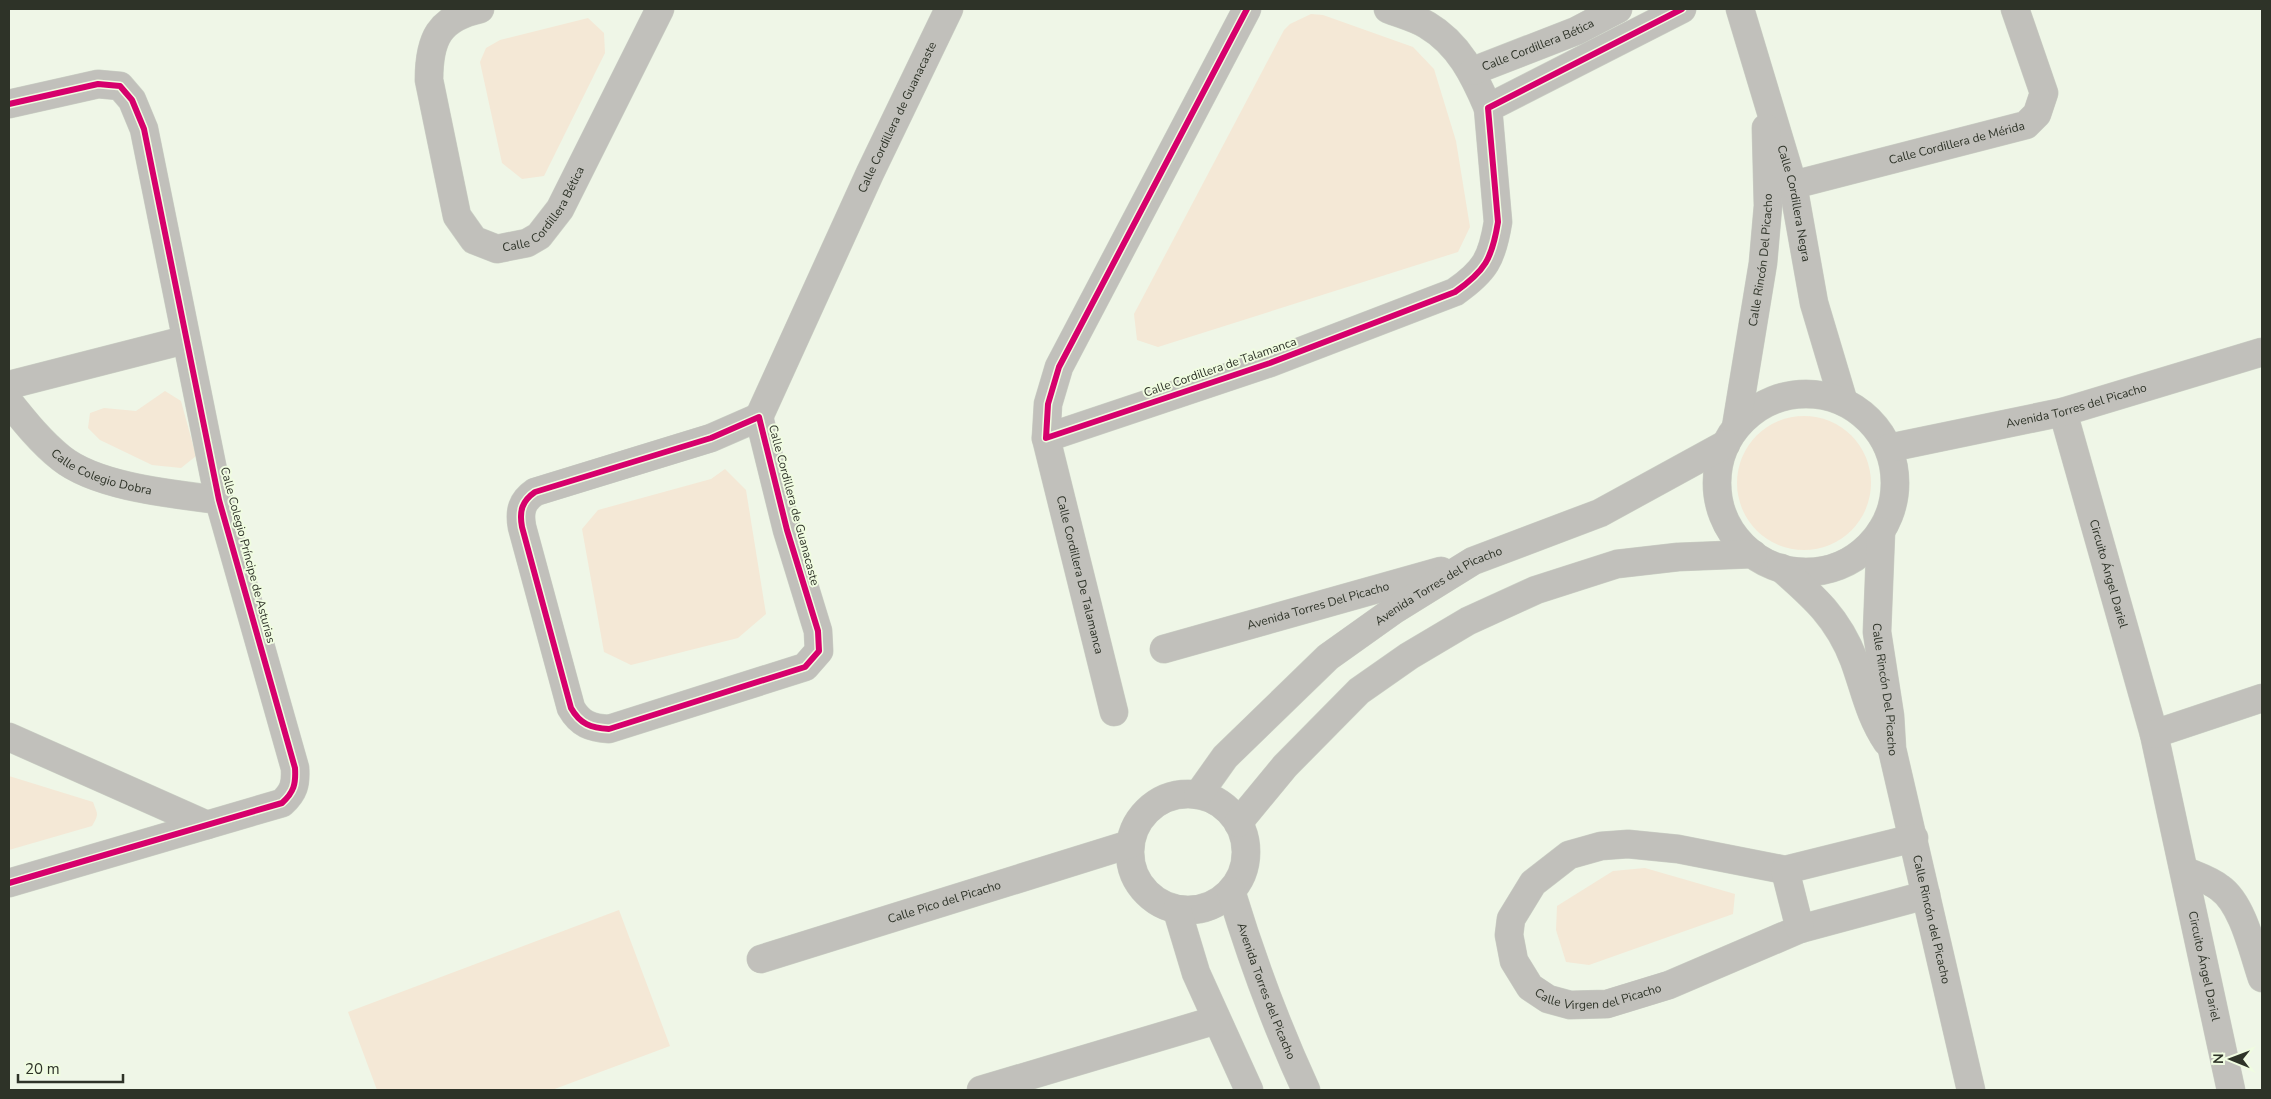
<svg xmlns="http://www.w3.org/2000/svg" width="2271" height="1099" viewBox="0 0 2271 1099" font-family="'Nunito Sans',sans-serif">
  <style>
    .green { fill: #f4e8d6 }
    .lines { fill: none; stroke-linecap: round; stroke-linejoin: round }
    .minor-casing { stroke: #ccd1c6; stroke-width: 29 }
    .minor { stroke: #c1c0bb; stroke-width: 28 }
    .cycleway-casing { stroke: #f0fce1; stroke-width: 9 }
    .cycleway { stroke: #d6006c; stroke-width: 6 }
    .labels { text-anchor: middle; stroke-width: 4; stroke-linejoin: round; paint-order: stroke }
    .street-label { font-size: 12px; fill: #2e3328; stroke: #f0fce1 }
  </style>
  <rect width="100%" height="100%" fill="#eff6e7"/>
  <g class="green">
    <path d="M1311,14L1323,15L1413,47L1434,69L1456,141L1470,227L1458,252L1158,347L1137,340L1134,314L1284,30L1290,24Z"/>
    <path d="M588,18L604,33L605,53L544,176L522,179L502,163L480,62L486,48L500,40Z"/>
    <path d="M165,391L181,401L196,456L181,468L152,465L100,440L88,428L90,413L104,408L136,411Z"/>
    <circle cx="1804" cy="483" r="67"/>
    <path d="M725,469L746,490L766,614L738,638L631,665L604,652L582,529L598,510L711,479Z"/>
    <path d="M9,776L93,802C97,814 100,813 92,826L9,850Z"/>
    <path d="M1645,868L1735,894L1733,914L1589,965L1566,962L1556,930L1557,906L1613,871Z"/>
    <path d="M619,910L670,1046L552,1090H377L348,1012Z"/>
  </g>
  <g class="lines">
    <g class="minor-casing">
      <g id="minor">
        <path id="s1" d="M480,9C439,18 429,39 429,80L457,216L474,240L497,249L527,243L539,236L560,209L660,9"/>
        <path d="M1247,9L1059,367L1048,404L1046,438L1270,363L1455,292C1485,271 1492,259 1498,222L1488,108L1682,9"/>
        <path d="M1388,9C1400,14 1416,18 1427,25C1459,44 1474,75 1488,108"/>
        <path id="s2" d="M1740,9L1793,185L1814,303L1843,400"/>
        <path id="s3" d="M1473,71L1576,31L1618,9"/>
        <path d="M9,104L98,84L120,86L132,100L144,129L219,500L295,768C296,784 294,792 282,803L9,883"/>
        <path id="s4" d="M1793,185L2026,125L2037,114L2044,93L2015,9"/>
        <path d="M9,385L185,340"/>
        <circle cx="1806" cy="483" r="89"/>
        <path id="s5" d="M9,402C25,422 41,442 61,458C97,487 173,494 219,500"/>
        <path id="s6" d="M2063,412L2154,734L2231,1090"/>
        <path d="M759,417L787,530L818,631L819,651L805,667L609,729C591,728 580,724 571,708L522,527C519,511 522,501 535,492L711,438Z"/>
        <path id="s7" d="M759,417L870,173L949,9"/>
        <path id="s8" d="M1736,427L1763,263L1768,206L1766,128"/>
        <path id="s9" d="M1046,438L1114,712"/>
        <path id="s10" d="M1889,448L2063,412L2262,352"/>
        <path id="s11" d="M1881,531L1877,632L1890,716L1892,749L1971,1090"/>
        <path d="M1781,568C1814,597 1838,618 1854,660C1865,690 1869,715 1887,742"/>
        <path id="s12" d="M1164,649L1441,571"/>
        <path d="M2154,734L2262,698"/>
        <path d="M9,737L207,825"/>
        <circle cx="1188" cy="852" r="58"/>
        <path id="s13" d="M1198,795L1225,757L1328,657L1394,610L1473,561L1600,513L1726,444"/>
        <path d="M1238,823L1285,766L1359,691L1409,656L1468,621L1536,590L1617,564L1678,557L1753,554"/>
        <path id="s14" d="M1914,838L1785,870L1678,849L1628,844L1601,846L1569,855L1533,883L1511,919L1509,935L1514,961L1530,987L1548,999L1570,1005L1607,1004L1669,985L1800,929L1926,895"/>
        <path d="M1785,870L1800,929"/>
        <path d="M2185,871C2197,876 2210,880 2220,888C2243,904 2253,952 2262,978"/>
        <path id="s15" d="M1231,891C1252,960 1276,1025 1306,1090"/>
        <path d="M1177,910L1196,973L1249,1090"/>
        <path id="s16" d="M761,959L1130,844"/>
        <path d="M981,1090L1216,1020"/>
      </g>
    </g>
    <use href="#minor" class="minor"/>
    <g class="cycleway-casing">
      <g id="cycleway">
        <path d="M1247,9L1059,367L1048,404L1046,438L1270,363L1455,292C1485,271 1492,259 1498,222L1488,108L1682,9"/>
        <path d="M9,104L98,84L120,86L132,100L144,129L219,500L295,768C296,784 294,792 282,803L9,883"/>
        <path d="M759,417L787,530L818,631L819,651L805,667L609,729C591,728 580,724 571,708L522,527C519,511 522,501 535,492L711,438Z"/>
      </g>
    </g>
    <use href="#cycleway" class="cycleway"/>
  </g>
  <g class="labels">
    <g class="street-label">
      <text dy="4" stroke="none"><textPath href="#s3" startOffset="70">Calle Cordillera Bética</textPath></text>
      <text dy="4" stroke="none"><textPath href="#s7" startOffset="330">Calle Cordillera de Guanacaste</textPath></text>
      <text dy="4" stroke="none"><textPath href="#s4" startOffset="169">Calle Cordillera de Mérida</textPath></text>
      <text dy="4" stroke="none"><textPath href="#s2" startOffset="202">Calle Cordillera Negra</textPath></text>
      <text dy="4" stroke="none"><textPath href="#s1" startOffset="356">Calle Cordillera Bética</textPath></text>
      <text dy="4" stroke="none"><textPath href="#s8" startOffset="169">Calle Rincón Del Picacho</textPath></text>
      <text transform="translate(1220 367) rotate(-19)" y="4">Calle Cordillera de Talamanca</text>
      <text dy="4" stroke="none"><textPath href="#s10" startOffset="192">Avenida Torres del Picacho</textPath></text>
      <text dy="4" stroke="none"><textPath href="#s5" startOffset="120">Calle Colegio Dobra</textPath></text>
      <text transform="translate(794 505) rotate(75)" y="4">Calle Cordillera de Guanacaste</text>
      <text transform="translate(248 555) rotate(75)" y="4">Calle Colegio Príncipe de Asturias</text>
      <text dy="4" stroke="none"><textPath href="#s6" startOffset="168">Circuito Ángel Dariel</textPath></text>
      <text dy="4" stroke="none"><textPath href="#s9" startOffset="141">Calle Cordillera De Talamanca</textPath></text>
      <text dy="4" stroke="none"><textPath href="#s13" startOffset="322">Avenida Torres del Picacho</textPath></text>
      <text dy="4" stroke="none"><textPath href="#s12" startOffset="160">Avenida Torres Del Picacho</textPath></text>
      <text dy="4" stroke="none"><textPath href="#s11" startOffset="159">Calle Rincón Del Picacho</textPath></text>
      <text dy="4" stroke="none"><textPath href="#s16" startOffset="192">Calle Pico del Picacho</textPath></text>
      <text dy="4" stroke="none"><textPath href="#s11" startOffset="394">Calle Rincón del Picacho</textPath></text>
      <text dy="4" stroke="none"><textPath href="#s6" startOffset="572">Circuito Ángel Dariel</textPath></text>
      <text dy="4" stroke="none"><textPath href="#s14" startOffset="586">Calle Virgen del Picacho</textPath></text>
      <text dy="4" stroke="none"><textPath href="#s15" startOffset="106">Avenida Torres del Picacho</textPath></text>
    </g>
  </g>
  <rect width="2271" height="1099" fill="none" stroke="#2e3328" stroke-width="20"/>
  <g transform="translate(2231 1059) rotate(271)" stroke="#f0fce1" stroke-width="4" paint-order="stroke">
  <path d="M0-4L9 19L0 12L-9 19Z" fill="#2e3328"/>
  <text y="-8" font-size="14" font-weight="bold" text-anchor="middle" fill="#2e3328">N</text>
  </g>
  <path d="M18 1074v8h105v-8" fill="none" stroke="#2e3328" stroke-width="2.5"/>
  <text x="25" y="1074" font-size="15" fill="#2e3328" stroke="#f0fce1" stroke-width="4" paint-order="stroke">20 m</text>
</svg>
